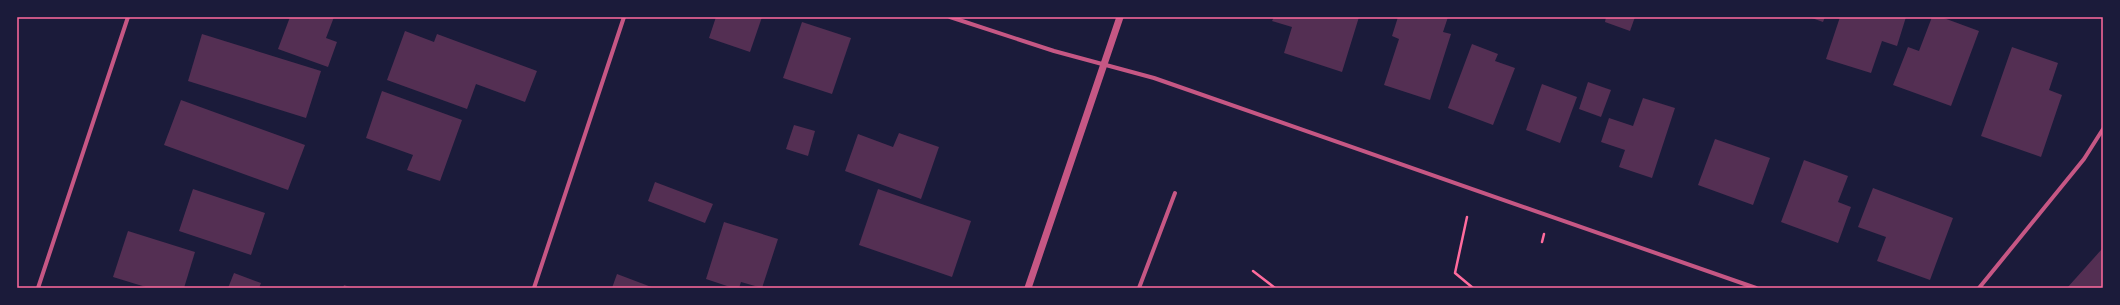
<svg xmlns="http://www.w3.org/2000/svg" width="2120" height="305" viewBox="0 0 2120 305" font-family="'Alegreya Sans',sans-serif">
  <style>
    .building { fill: #542f53 }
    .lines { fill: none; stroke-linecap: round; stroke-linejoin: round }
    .path { stroke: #ff6b9d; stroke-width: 2.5 }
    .minor { stroke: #c65784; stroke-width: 4 }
    .tertiary { stroke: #c65784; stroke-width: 7 }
    .neatline { fill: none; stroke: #ff6b9d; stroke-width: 1.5 }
  </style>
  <rect width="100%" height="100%" fill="#1b1b3a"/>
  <g class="building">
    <path d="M290,17H334L326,38L337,42L328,67L278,49Z"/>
    <path d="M716,17H762L750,52L709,38Z"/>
    <path d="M1274,17H1359L1342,72L1284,53L1292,27L1272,21Z"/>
    <path d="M1398,17H1448L1443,32L1451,34L1430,100L1384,85L1399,39L1392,36Z"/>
    <path d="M1606,17H1635L1630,31L1605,22Z"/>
    <path d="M1809,17H1825L1823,22Z"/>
    <path d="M1840,17H1906L1897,46L1882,41L1871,73L1826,59Z"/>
    <path d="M1932,17H1941L1979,31L1951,106L1893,85L1908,47L1919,51Z"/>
    <path d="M802,22L851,38L832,94L783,78Z"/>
    <path d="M405,31L434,42L437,34L537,71L525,102L476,84L467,109L387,80Z"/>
    <path d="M202,34L321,71L306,118L188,81Z"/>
    <path d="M1472,44L1498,54L1495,61L1515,68L1493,125L1448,108Z"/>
    <path d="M2012,47L2058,63L2049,90L2062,95L2041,157L1981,136Z"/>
    <path d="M1588,82L1611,90L1601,117L1579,109Z"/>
    <path d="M1542,84L1577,97L1560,143L1526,130Z"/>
    <path d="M382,91L462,120L440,181L407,170L413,155L366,138Z"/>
    <path d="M1643,98L1675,108L1652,178L1619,167L1625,150L1601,142L1609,118L1633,126Z"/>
    <path d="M181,100L305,145L288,190L164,145Z"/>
    <path d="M794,125L815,131L808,156L786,149Z"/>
    <path d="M899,133L939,147L921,199L845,171L858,134L893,147Z"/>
    <path d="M1715,139L1770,158L1753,205L1698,185Z"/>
    <path d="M1804,160L1848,176L1838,202L1851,207L1838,243L1781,222Z"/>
    <path d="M655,182L713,204L705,223L648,201Z"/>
    <path d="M1873,188L1953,218L1930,280L1877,261L1886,237L1858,227Z"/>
    <path d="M193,189L265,213L251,255L179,231Z"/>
    <path d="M878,189L971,221L952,277L859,245Z"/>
    <path d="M724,222L778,239L762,288L741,282L739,288H733L706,279Z"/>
    <path d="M128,231L195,252L184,288H149L113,277Z"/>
    <path d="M2102,249L2103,288H2067Z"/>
    <path d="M234,273L261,283L259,288H228Z"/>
    <path d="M617,274L654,288H612Z"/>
    <path d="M344,285L353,288H343Z"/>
  </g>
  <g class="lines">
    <g class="path">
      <path d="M1467,217L1455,273L1473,288"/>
      <path d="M1542,242L1544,234"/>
      <path d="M1253,271L1275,288"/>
    </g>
    <g class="minor">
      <path d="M950,17L1054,51L1154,78L1756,288"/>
      <path d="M38,288L128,17"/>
      <path d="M534,288L624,17"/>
      <path d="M1139,288L1175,193"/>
      <path d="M1979,288L2084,159L2103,129"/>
    </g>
    <path class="tertiary" d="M1028,288L1120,17"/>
  </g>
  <rect width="2120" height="305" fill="none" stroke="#1b1b3a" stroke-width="36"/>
  <rect x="18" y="18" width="2084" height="269" class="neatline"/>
</svg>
